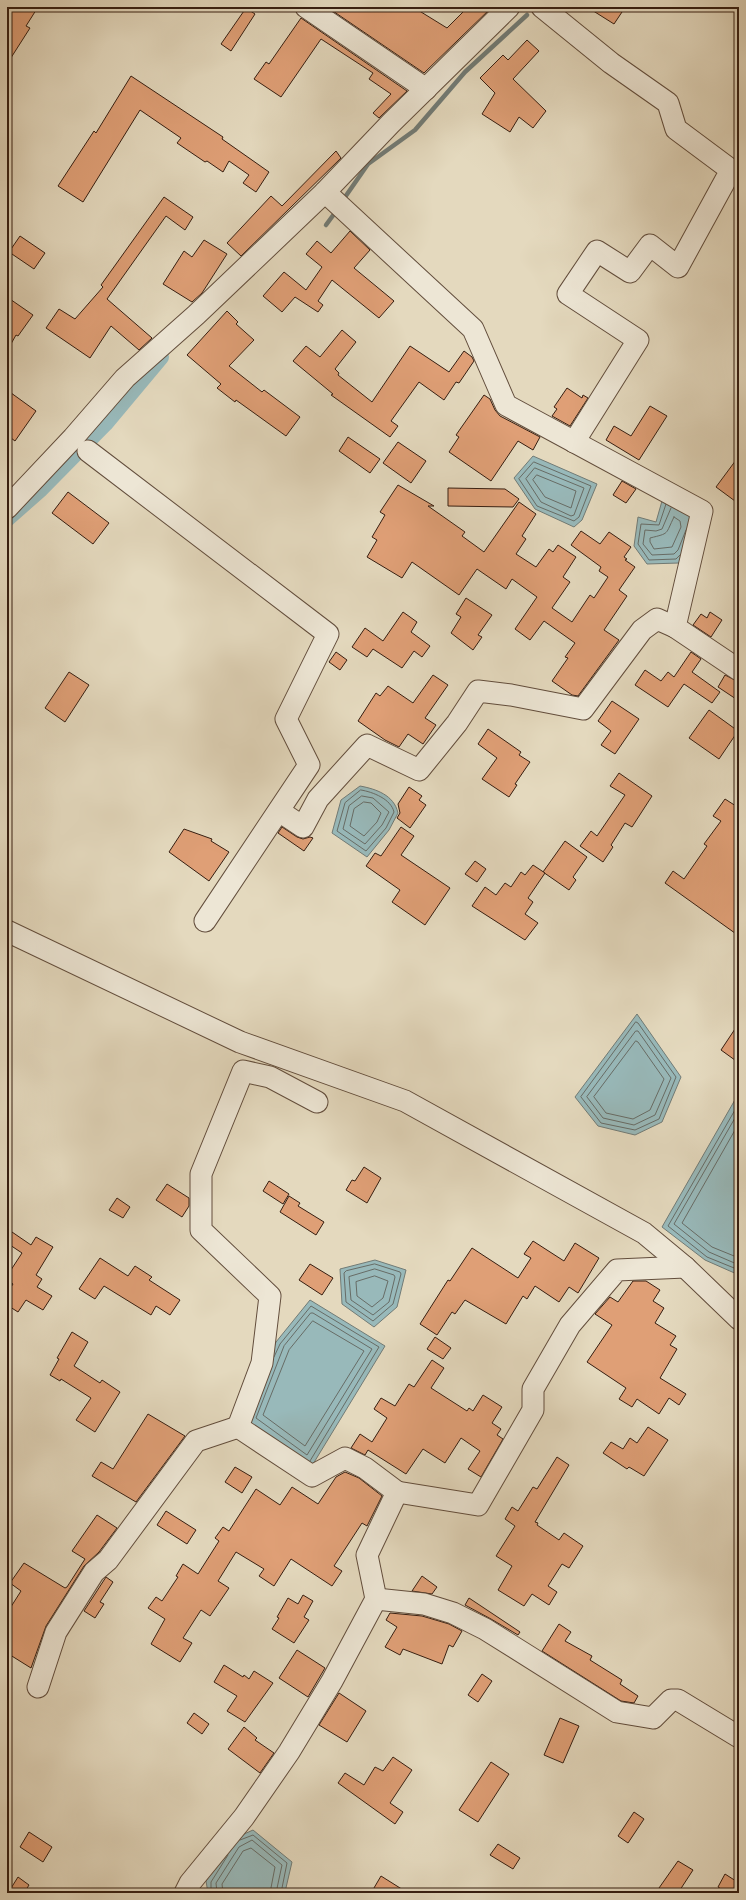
<svg xmlns="http://www.w3.org/2000/svg" width="746" height="1900" viewBox="0 0 746 1900" font-family="Vollkorn,serif">
  <style>
    .water { fill: #98b9ba; stroke: #717b76 }
    .lines { fill: none; stroke-linecap: round; stroke-linejoin: round }
    .shore { stroke: #676c66; stroke-width: 1 }
    .stream { stroke: #717b76; stroke-width: 4.5 }
    .canal { stroke: #98b9ba; stroke-width: 16 }
    .building { fill: #df9f76; stroke: #361e11 }
    .minor-casing { stroke: #624d3c; stroke-width: 23 }
    .minor { stroke: #ede6d5; stroke-width: 21 }
  </style>
  <rect width="100%" height="100%" fill="#e4d9be"/>
  <filter id="stains"><feTurbulence type="fractalNoise" baseFrequency=".005" numOctaves="4"/><feColorMatrix values="0 0 0 0 .2 0 0 0 0 .09 0 0 0 0 .02 0 0 0 .5 -.17"/></filter>
  <radialGradient id="worn" r=".72"><stop offset=".6" stop-color="#630" stop-opacity="0"/><stop offset="1" stop-color="#630" stop-opacity=".3"/></radialGradient>
  <g class="water">
    <path d="M533,456L597,484L582,520L574,527L535,509L514,478Z"/>
    <path d="M664,494L695,515L685,555L679,563L647,564L634,546L638,517L656,522Z"/>
    <path d="M360,786C376,789 394,795 398,813L389,830L367,857L332,833L341,800Z"/>
    <path d="M637,1014L681,1077L662,1122L635,1135L598,1126L575,1097Z"/>
    <path d="M736,1098L739,1100V1275L705,1260L662,1227Z"/>
    <path d="M375,1260L406,1270L397,1307L374,1327L342,1304L340,1269Z"/>
    <path d="M310,1300L385,1346L310,1469L244,1422L276,1342Z"/>
    <path d="M253,1830L292,1862L285,1892L208,1893L206,1881L233,1839Z"/>
  </g>
  <g class="lines">
    <g class="shore">
      <path d="M534,462L591,486L579,517L574,521L537,506L519,479Z"/>
      <path d="M535,468L584,488L574,515L571,516L541,502L526,479Z"/>
      <path d="M537,475L576,491L571,508L545,497L533,480Z"/>
      <path d="M666,504L659,525L641,524L638,544L649,560L676,559L680,555"/>
      <path d="M671,508L662,529L656,531L645,530L643,544L652,555L674,554L678,550L686,530"/>
      <path d="M674,517L680,521L681,527L672,547L654,549L650,542V538C670,533 665,535 674,517Z"/>
      <path d="M361,790C373,792 391,799 394,812L386,828L366,851L337,831L345,803Z"/>
      <path d="M362,796L373,798L389,812L382,825L365,844L343,829L349,806Z"/>
      <path d="M364,802L371,803L381,813L377,822L364,836L350,826L354,809Z"/>
      <path d="M636,1022L638,1023L676,1077L659,1119L635,1130L601,1123L581,1097Z"/>
      <path d="M636,1031H638L671,1078L655,1115L634,1125L603,1118L587,1097Z"/>
      <path d="M636,1041L638,1042L664,1079L650,1110L633,1119L606,1113L594,1097Z"/>
      <path d="M739,1103L668,1226L707,1257L739,1270"/>
      <path d="M739,1111L674,1224L709,1252L739,1265"/>
      <path d="M739,1123L682,1223L712,1247L739,1258"/>
      <path d="M375,1264L400,1272L401,1274L393,1304L373,1321L346,1302L344,1273L346,1271Z"/>
      <path d="M375,1269L394,1275L395,1277L389,1302L373,1315L351,1300L349,1277Z"/>
      <path d="M375,1276L388,1281L383,1298L372,1307L357,1296L356,1282Z"/>
      <path d="M311,1313H313L372,1349L307,1455L256,1418L284,1346Z"/>
      <path d="M313,1321L364,1351L305,1446L263,1415L289,1350Z"/>
      <path d="M274,1357L280,1344L311,1306L379,1347L310,1461"/>
      <path d="M240,1840L253,1835L287,1863L281,1893"/>
      <path d="M211,1893V1882L228,1855"/>
      <path d="M217,1893L216,1883L239,1847L252,1840L282,1865L276,1893"/>
      <path d="M223,1893L222,1884L243,1851L251,1848L275,1867L270,1893"/>
    </g>
    <g class="stream">
      <path d="M343,200L368,164L415,130L465,72L527,15"/>
      <path d="M326,225L337,210"/>
    </g>
    <path class="canal" d="M7,519L41,489L105,424L161,357"/>
  </g>
  <g class="building">
    <path d="M7,7H38L26,26L30,28L7,64Z"/>
    <path d="M327,7H413L447,28L468,7H492L424,73Z"/>
    <path d="M587,7H615L622,12L614,24Z"/>
    <path d="M246,8L255,14L231,51L221,44Z"/>
    <path d="M301,18L407,91L379,118L373,113L391,94L369,79L373,73L321,39L281,97L254,79L266,62L269,64Z"/>
    <path d="M527,40L539,51L513,79L546,111L533,128L519,117L510,132L482,114L495,93L480,78L503,55L508,60Z"/>
    <path d="M131,76L223,137L222,139L269,172L256,192L243,183L249,175L229,161L223,172L207,161L205,162L177,143L181,138L140,110L83,202L58,186L94,131L96,133Z"/>
    <path d="M336,151L341,158L241,256L227,243L271,196L282,206Z"/>
    <path d="M164,197L193,217L185,230L166,216L107,299L152,338L139,350L111,326L90,358L46,328L59,309L75,319L103,287L101,285Z"/>
    <path d="M350,231L370,250L354,268L394,301L379,318L332,280L318,301L323,305L318,312L295,297L282,312L263,296L284,272L306,290L322,267L306,254L317,241L331,253Z"/>
    <path d="M20,236L45,253L34,269L9,252Z"/>
    <path d="M204,240L227,254L202,293L192,302L163,284L184,251L192,257Z"/>
    <path d="M7,297L33,315L18,336L16,335L7,351Z"/>
    <path d="M227,311L238,322L236,324L254,340L229,366L262,392L264,390L300,417L286,436L236,400L235,402L217,388L221,384L187,355Z"/>
    <path d="M342,330L356,342L335,369L339,373L338,375L372,402L410,346L449,372L464,351L472,357L474,361L459,383L456,382L444,400L419,382L391,421L398,426L390,437L331,395L333,394L293,361L306,346L320,357Z"/>
    <path d="M567,388L582,398L583,395L588,398L570,426L552,416L557,409L554,407Z"/>
    <path d="M7,390L36,411L15,441L7,435Z"/>
    <path d="M484,395L490,399L495,410L500,416L540,437L533,450L518,441L491,481L449,452L459,437L456,435Z"/>
    <path d="M650,406L667,416L639,460L606,440L614,426L631,436Z"/>
    <path d="M348,437L380,459L370,473L339,451Z"/>
    <path d="M398,442L426,461L411,483L383,463Z"/>
    <path d="M739,456V504L716,487Z"/>
    <path d="M622,481L636,489L626,503L613,495Z"/>
    <path d="M398,485L434,506H428L465,532L462,536L484,552L519,502L536,514L522,536L526,539L516,554L536,567L549,549L553,552L558,545L576,557L563,577L570,582L552,608L572,622L590,595L594,598L608,577L599,571L601,567L571,545L581,531L600,544L609,532L631,547L624,557L627,559L625,560L635,567L619,590L627,596L604,630L619,640L578,696L572,695L552,681L568,658L565,657L575,643L544,621L530,640L515,629L537,597L512,579L506,589L477,569L459,595L412,562L402,578L367,557L377,540L372,537L385,515L380,512Z"/>
    <path d="M448,488L505,489L519,499L513,507L448,506Z"/>
    <path d="M68,492L109,523L93,544L52,513Z"/>
    <path d="M466,598L492,615L478,635L482,637L473,650L451,633L461,617L456,614Z"/>
    <path d="M403,612L417,622L411,632L430,646L422,657L414,651L402,668L373,649L367,657L352,647L365,628L383,641Z"/>
    <path d="M710,612L722,620L711,637L693,625L701,614L707,618Z"/>
    <path d="M336,652L347,660L340,670L329,662Z"/>
    <path d="M691,652L701,659L692,672L720,692L712,703L684,684L668,707L635,685L645,670L661,681L668,672L674,677Z"/>
    <path d="M69,672L89,685L65,722L45,708Z"/>
    <path d="M433,675L448,685L425,718L436,725L423,744L408,734L399,747L385,740L358,721L376,693L380,696L388,686L413,703Z"/>
    <path d="M725,675L739,682V701L718,687Z"/>
    <path d="M612,701L639,719L615,754L601,745L611,731L598,721Z"/>
    <path d="M709,710L738,731L719,759L689,738Z"/>
    <path d="M488,729L521,752L519,755L530,762L515,784L517,785L509,797L482,779L497,758L478,744Z"/>
    <path d="M619,773L652,796L632,827L625,823L611,845L613,847L603,862L580,846L591,831L597,836L625,795L610,786Z"/>
    <path d="M409,787L422,796L419,800L426,805L410,828L397,818L400,813L398,804Z"/>
    <path d="M725,799L739,808V936L665,883L673,871L684,879L707,846L704,844L721,821L713,816Z"/>
    <path d="M282,827L297,837L303,839L310,837L313,838L304,851L278,833Z"/>
    <path d="M401,827L414,836L401,855L450,888L425,925L392,902L400,890L366,866L375,853L381,856Z"/>
    <path d="M184,829L212,839L211,841L229,852L209,881L169,852Z"/>
    <path d="M565,841L587,857L573,877L576,880L569,890L543,872Z"/>
    <path d="M475,861L486,869L477,882L465,874Z"/>
    <path d="M533,865L545,873L528,898L533,902L525,914L538,923L525,940L472,906L485,887L496,895L505,883L511,887L521,872L525,875Z"/>
    <path d="M739,1023V1063L721,1050Z"/>
    <path d="M364,1167L381,1178L367,1203L346,1190L352,1180L355,1181Z"/>
    <path d="M269,1181L289,1194L283,1204L263,1191Z"/>
    <path d="M167,1184L189,1198V1206L182,1217L156,1200Z"/>
    <path d="M289,1196L300,1203L298,1206L324,1222L316,1235L280,1212Z"/>
    <path d="M117,1198L130,1207L123,1218L109,1210Z"/>
    <path d="M12,1232L31,1245L36,1237L53,1247L36,1275L42,1279L37,1287L52,1296L43,1310L26,1300L18,1312L7,1305V1293L13,1284L7,1280V1276L22,1253L7,1243Z"/>
    <path d="M533,1241L564,1261L575,1243L599,1258L578,1293L569,1287L559,1302L535,1286L527,1299L523,1296L506,1324L465,1300L455,1314L452,1312L437,1335L420,1324L448,1280L450,1281L472,1248L518,1278L531,1258L524,1254Z"/>
    <path d="M100,1258L128,1276L135,1266L152,1277L149,1280L180,1300L170,1315L156,1306L151,1315L104,1286L95,1299L79,1289Z"/>
    <path d="M310,1264L333,1278L322,1295L299,1280Z"/>
    <path d="M633,1281H646L660,1290L653,1301L664,1308L655,1323L676,1336L670,1345L677,1349L660,1378L686,1394L679,1405L669,1398L659,1414L637,1399L632,1407L619,1399L626,1388L587,1362L612,1325L595,1314L610,1297L618,1302Z"/>
    <path d="M72,1332L88,1342L74,1366L100,1383L102,1380L120,1392L95,1432L76,1420L91,1398L61,1379L60,1381L50,1375L59,1359L57,1358Z"/>
    <path d="M435,1337L451,1348L443,1359L427,1349Z"/>
    <path d="M432,1360L444,1368L431,1388L467,1411L469,1408L473,1411L483,1395L502,1407L492,1423L501,1429L497,1435L503,1439L481,1477L468,1469L480,1451L461,1438L445,1463L423,1449L406,1474L368,1450L365,1455L351,1448L360,1434L372,1442L387,1418L374,1409L381,1398L395,1406L409,1384L414,1387Z"/>
    <path d="M148,1414L185,1436L136,1502L92,1476L101,1462L113,1469Z"/>
    <path d="M648,1427L668,1440L644,1476L629,1467L627,1469L603,1453L611,1442L623,1449L630,1438L637,1443Z"/>
    <path d="M557,1457L569,1465L535,1522L538,1523L537,1525L559,1540L564,1533L583,1546L569,1568L562,1564L548,1586L557,1592L549,1605L532,1594L524,1606L498,1590L512,1566L496,1556L515,1526L505,1519L512,1507L518,1511L533,1487L537,1489Z"/>
    <path d="M235,1467L252,1477L242,1493L225,1482Z"/>
    <path d="M345,1472L359,1478L382,1496L367,1526L362,1523L334,1566L342,1571L332,1586L291,1559L274,1586L259,1576L264,1569L236,1552L218,1581L229,1588L210,1616L201,1610L183,1638L192,1643L180,1662L151,1644L165,1619L148,1608L156,1597L162,1601L178,1577L176,1576L183,1564L198,1574L219,1541L215,1538L223,1527L229,1531L256,1489L280,1505L292,1487L318,1504L336,1477Z"/>
    <path d="M166,1511L196,1530L187,1544L157,1525Z"/>
    <path d="M97,1515L117,1528L99,1552L84,1566L46,1626L31,1668L7,1653V1613L21,1591L10,1583L24,1563L65,1588L67,1587L85,1559L72,1551Z"/>
    <path d="M422,1576L437,1587L432,1594L412,1591Z"/>
    <path d="M106,1577L113,1582L100,1602L104,1604L95,1618L84,1611Z"/>
    <path d="M303,1595L313,1601L304,1617L309,1620L294,1643L272,1629L279,1618L277,1617L288,1598L298,1604Z"/>
    <path d="M469,1598L520,1632L518,1635L491,1619L465,1605Z"/>
    <path d="M390,1613L422,1616L449,1624L462,1631L453,1647L449,1645L442,1664L403,1649L400,1655L385,1647L397,1627L386,1620Z"/>
    <path d="M559,1624L571,1632L565,1641L592,1656L590,1660L622,1680L620,1684L638,1696L634,1703L621,1701L542,1651Z"/>
    <path d="M297,1650L325,1668L308,1697L279,1678Z"/>
    <path d="M224,1665L243,1677L244,1675L249,1679L254,1671L273,1683L245,1722L227,1711L237,1696L214,1682Z"/>
    <path d="M482,1674L492,1681L478,1702L468,1695Z"/>
    <path d="M339,1693L366,1711L347,1742L319,1725Z"/>
    <path d="M194,1713L209,1724L202,1734L187,1723Z"/>
    <path d="M560,1718L579,1726L563,1763L544,1755Z"/>
    <path d="M244,1727L257,1738L255,1740L274,1753L260,1773L228,1749Z"/>
    <path d="M393,1757L412,1770L390,1803L403,1812L395,1824L338,1783L345,1773L364,1785L375,1767L383,1771Z"/>
    <path d="M491,1762L509,1774L478,1822L459,1810Z"/>
    <path d="M634,1812L644,1819L628,1843L618,1836Z"/>
    <path d="M29,1832L52,1847L43,1862L20,1847Z"/>
    <path d="M498,1844L520,1858L513,1869L490,1855Z"/>
    <path d="M678,1861L693,1870L678,1893H667L659,1888Z"/>
    <path d="M725,1874L739,1883V1893H728L718,1887Z"/>
    <path d="M381,1876L408,1893H371Z"/>
    <path d="M18,1877L29,1885L24,1893H8Z"/>
  </g>
  <g class="lines">
    <g class="minor-casing">
      <g id="minor">
        <path d="M306,7L426,89"/>
        <path d="M542,7L611,63L668,103L676,129L731,170L678,267L650,245L630,272L597,251L568,294L638,340L574,442"/>
        <path d="M325,192L473,329L506,405L702,511L675,627L739,670"/>
        <path d="M88,451L328,634L286,719L309,765L205,921"/>
        <path d="M7,508L73,438L125,378L196,315L325,192L391,123L509,7"/>
        <path d="M279,811L303,827L318,799L367,745L419,770L457,723L478,691L511,695L583,709L642,630L657,619L675,627"/>
        <path d="M7,931L240,1042L405,1101L644,1233L685,1267L739,1319"/>
        <path d="M397,1492L478,1505L533,1410V1389L570,1325L617,1270L685,1267"/>
        <path d="M376,1599L424,1604L453,1613L485,1629L617,1712L653,1718L671,1700H678L739,1737"/>
        <path d="M38,1687L56,1632L94,1572L108,1560L196,1441L238,1427"/>
        <path d="M185,1893L190,1883L244,1817L289,1752L332,1681L376,1599L367,1555L397,1492L365,1468L345,1458L312,1476L238,1427L262,1363L270,1296L201,1230V1174L243,1071L270,1077L317,1102"/>
      </g>
    </g>
    <use href="#minor" class="minor"/>
  </g>
  <rect width="746" height="1900" fill="none" stroke="#e4d9be" stroke-width="24"/>
  <rect x="8" y="8" width="730" height="1884" fill="none" stroke="#361e11" stroke-width="2"/>
  <rect x="12" y="12" width="722" height="1876" fill="none" stroke="#361e11"/>
  <rect width="100%" height="100%" filter="url(#stains)"/>
  <rect width="100%" height="100%" fill="url(#worn)"/>
</svg>
